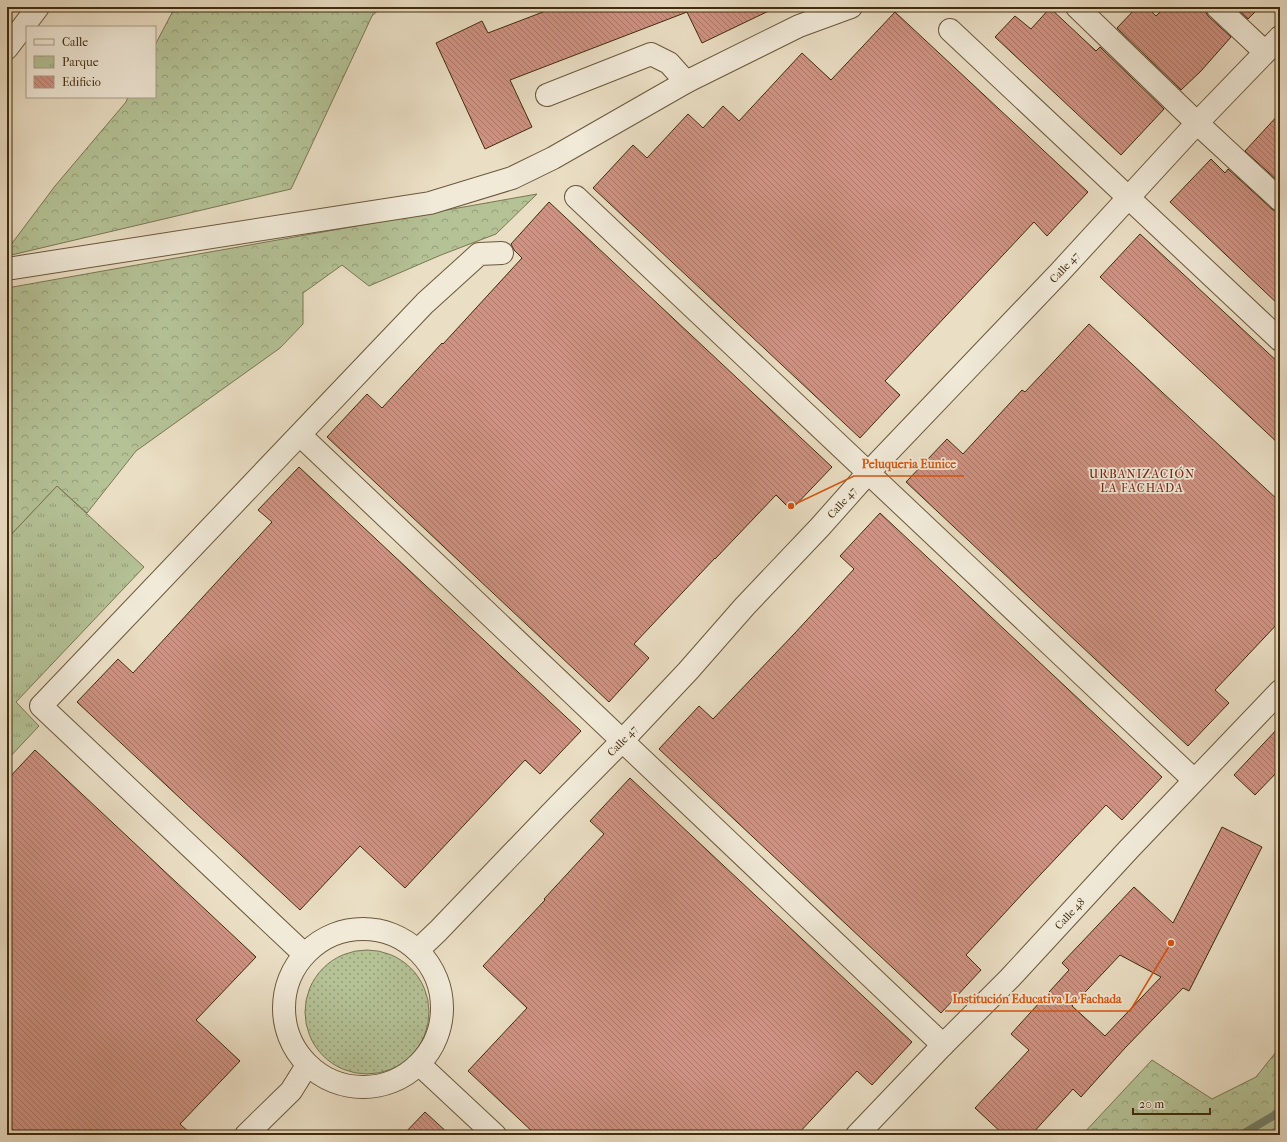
<svg xmlns="http://www.w3.org/2000/svg" width="1287" height="1142" viewBox="0 0 1287 1142" font-family="'IM FELL French Canon',serif">
  <style>
    .grass { fill: url(#grass-dots); stroke: #7a7751 }
    .forest { fill: url(#forest-crowns); stroke: #7a7751 }
    .park { fill: url(#park-tufts); stroke: #7a7751 }
    .lines { fill: none; stroke-linecap: round; stroke-linejoin: round }
    .stream { stroke: #75826e; stroke-width: 8 }
    .building { fill: url(#building-back-hatch); stroke: #412c0c; fill-rule: evenodd }
    .minor-casing { stroke: #6b583a; stroke-width: 24 }
    .minor { stroke: #f1ead9; stroke-width: 22 }
    .labels { text-anchor: middle; stroke-width: 3.5; stroke-linejoin: round; paint-order: stroke }
    .street-label { font-size: 11px; fill: #412c0c; stroke: #f1ead9 }
    .neighbourhood-label { font-size: 12px; letter-spacing: 1px; fill: #7a1f14; stroke: #f1ead9 }
    .leader { fill: none; stroke: #d7540c; stroke-width: 1.5 }
    .callout-dot { fill: #d7540c; stroke: #f1ead9; stroke-width: 1.5 }
    .callout-label { font-size: 12px; text-anchor: middle; font-weight: bold; fill: #d7540c; stroke: #f1ead9; stroke-width: 3.5; stroke-linejoin: round; paint-order: stroke }
  </style>
  <defs>
    <pattern id="grass-dots" width="8" height="8" patternUnits="userSpaceOnUse"><rect width="8" height="8" fill="#b4c296"/><path d="M2 2h.1M6 6h.1" fill="none" stroke="#949e79" stroke-width="1.8" stroke-linecap="round"/></pattern>
    <pattern id="forest-crowns" width="20" height="18" patternUnits="userSpaceOnUse"><rect width="20" height="18" fill="#b4c296"/><path d="M2 6a3 3 0 1 1 6 0M12 15a3 3 0 1 1 6 0" fill="none" stroke="#949e79"/></pattern>
    <pattern id="park-tufts" width="24" height="20" patternUnits="userSpaceOnUse"><rect width="24" height="20" fill="#b4c296"/><path d="M3 7l-1-3M5 7V3M7 7l1-3M15 17l-1-3M17 17v-4M19 17l1-3" fill="none" stroke="#949e79"/></pattern>
    <pattern id="building-back-hatch" width="6" height="6" patternUnits="userSpaceOnUse"><rect width="6" height="6" fill="#d09282"/><path d="M-1 5l2 2M0 0l6 6M5-1l2 2" fill="none" stroke="#aa7769"/></pattern>
  </defs>
  <rect width="100%" height="100%" fill="#eadec4"/>
  <filter id="stains"><feTurbulence type="fractalNoise" baseFrequency=".005" numOctaves="4"/><feColorMatrix values="0 0 0 0 .2 0 0 0 0 .09 0 0 0 0 .02 0 0 0 .5 -.17"/></filter>
  <radialGradient id="worn" r=".72"><stop offset=".6" stop-color="#630" stop-opacity="0"/><stop offset="1" stop-color="#630" stop-opacity=".3"/></radialGradient>
  <circle class="grass" cx="367" cy="1012" r="62"/>
  <g class="forest">
    <path d="M175,7H382L372,16L291,189L7,256V250L55,186L126,102L128,97H155V45Z"/>
    <path d="M537,194L496,234L441,255L369,286L342,265L303,293V324L280,348L136,451L87,513L57,486L7,539V288Z"/>
    <path d="M1280,1047V1135H1082L1152,1060L1212,1099L1256,1077Z"/>
  </g>
  <path class="park" d="M57,486L144,567L16,702L39,726L7,760V539Z"/>
  <g class="lines">
    <path class="stream" d="M1241,1135L1280,1112"/>
  </g>
  <g class="building">
    <path d="M556,7H777L702,43L687,12L510,80L532,127L485,149L436,43L482,21L488,33Z"/>
    <path d="M1137,7H1147L1156,16L1165,7H1205V11L1208,16L1231,37L1201,71L1181,90L1117,28Z"/>
    <path d="M1235,7H1260L1248,19Z"/>
    <path d="M1050,8L1096,51L1100,47L1164,109L1121,155L995,37L1015,16L1031,29Z"/>
    <path d="M895,12L1088,192L1047,236L1034,222L885,381L900,395L860,438L593,188L633,145L647,158L688,114L703,128L723,106L739,121L802,53L831,80Z"/>
    <path d="M1280,113V183L1245,151Z"/>
    <path d="M1211,159L1225,173L1228,169L1272,209L1277,212H1280V306L1170,202Z"/>
    <path d="M549,202L832,467L791,510L776,495L715,559V558L634,644L649,658L609,702L327,437L367,394L382,408L442,343L443,344L522,258L514,250L511,244Z"/>
    <path d="M1140,234L1280,364V445L1100,277Z"/>
    <path d="M1089,324L1280,502V621L1215,690L1229,703L1188,746L906,482L947,439L963,454L1022,390L1025,392Z"/>
    <path d="M299,467L581,731L540,774L525,760L405,888L360,846L300,910L77,702L118,659L133,673L272,522L258,510Z"/>
    <path d="M880,513L1162,777L1122,820L1106,805L1025,891L966,955L981,970L941,1013L659,749L699,706L713,719L794,634L854,569L840,556Z"/>
    <path d="M1280,726V769L1255,795L1234,775Z"/>
    <path d="M35,750L256,957L196,1020L240,1061L180,1124L192,1135H7V780Z"/>
    <path d="M630,778L912,1042L872,1085L857,1071L797,1135H536L468,1071L527,1008L483,966L545,900L544,899L604,834L590,821Z"/>
    <path d="M1222,827L1262,847L1189,991L1183,988L1125,1048L1081,1097L1073,1089L1031,1135H1004L975,1108L1029,1050L1011,1034L1069,970L1062,963L1134,887L1173,923ZM1120,955L1161,977L1105,1036L1072,1006Z"/>
    <path d="M425,1112L450,1135H403Z"/>
  </g>
  <g class="lines">
    <g class="minor-casing">
      <g id="minor">
        <path d="M1077,7L1197,123L1280,200"/>
        <path d="M1217,7L1265,52"/>
        <path d="M950,30L1280,340"/>
        <path d="M7,48L38,7"/>
        <path d="M547,95L651,54L669,63L686,82"/>
        <path d="M576,197L1194,780"/>
        <path d="M7,269L430,203L512,178L553,158L686,82L799,26L851,7"/>
        <path d="M300,435L943,1045"/>
        <circle cx="363" cy="1008" r="79"/>
        <path id="s1" d="M419,949L438,931L556,808L622,741L688,671L745,606L820,527L868,473L1060,272L1197,123L1280,37"/>
        <path d="M303,953L41,706L425,303L479,254L502,253"/>
        <path d="M420,1065L495,1135"/>
        <path d="M246,1135L291,1091L306,1067"/>
        <path id="s2" d="M857,1135L943,1045L1010,978L1129,849L1280,691"/>
      </g>
    </g>
    <use href="#minor" class="minor"/>
  </g>
  <g class="labels">
    <g class="street-label">
      <text dy="4" stroke="none"><textPath href="#s1" startOffset="939">Calle 47</textPath></text>
      <text dy="4" stroke="none"><textPath href="#s1" startOffset="615">Calle 47</textPath></text>
      <text dy="4" stroke="none"><textPath href="#s1" startOffset="291">Calle 47</textPath></text>
      <text dy="4" stroke="none"><textPath href="#s2" startOffset="307">Calle 48</textPath></text>
    </g>
    <g class="neighbourhood-label">
      <text x="1142" y="478">URBANIZACIÓN<tspan x="1142" dy="14">LA FACHADA</tspan></text>
    </g>
  </g>
  <path class="leader" d="M791 506L854 476H964M1171 943L1130 1011H945"/>
  <g class="callout-dot">
    <circle cx="791" cy="506" r="4"/>
    <circle cx="1171" cy="943" r="4"/>
  </g>
  <g class="callout-label">
    <text x="909" y="468">Peluqueria Eunice</text>
    <text x="1037" y="1003">Institución Educativa La Fachada</text>
  </g>
  <rect width="1287" height="1142" fill="none" stroke="#eadec4" stroke-width="24"/>
  <rect x="8" y="8" width="1271" height="1126" fill="none" stroke="#412c0c" stroke-width="2"/>
  <rect x="12" y="12" width="1263" height="1118" fill="none" stroke="#412c0c"/>
  <rect x="26" y="26" width="130" height="72" fill="#f1ead9" stroke="#ab9e87"/>
  <rect x="34" y="39" width="20" height="6" fill="#f1ead9" stroke="#ab9e87"/>
  <text x="62" y="46" font-size="12" fill="#412c0c">Calle</text>
  <rect x="34" y="56" width="20" height="12" fill="url(#park-tufts)" stroke="#ab9e87"/>
  <text x="62" y="66" font-size="12" fill="#412c0c">Parque</text>
  <rect x="34" y="76" width="20" height="12" fill="url(#building-back-hatch)" stroke="#ab9e87"/>
  <text x="62" y="86" font-size="12" fill="#412c0c">Edificio</text>
  <path d="M1133 1108v6h77v-6" fill="none" stroke="#412c0c" stroke-width="2"/>
  <text x="1139" y="1108" font-size="12" fill="#412c0c" stroke="#f1ead9" stroke-width="3" paint-order="stroke">20 m</text>
  <rect width="100%" height="100%" filter="url(#stains)"/>
  <rect width="100%" height="100%" fill="url(#worn)"/>
</svg>
